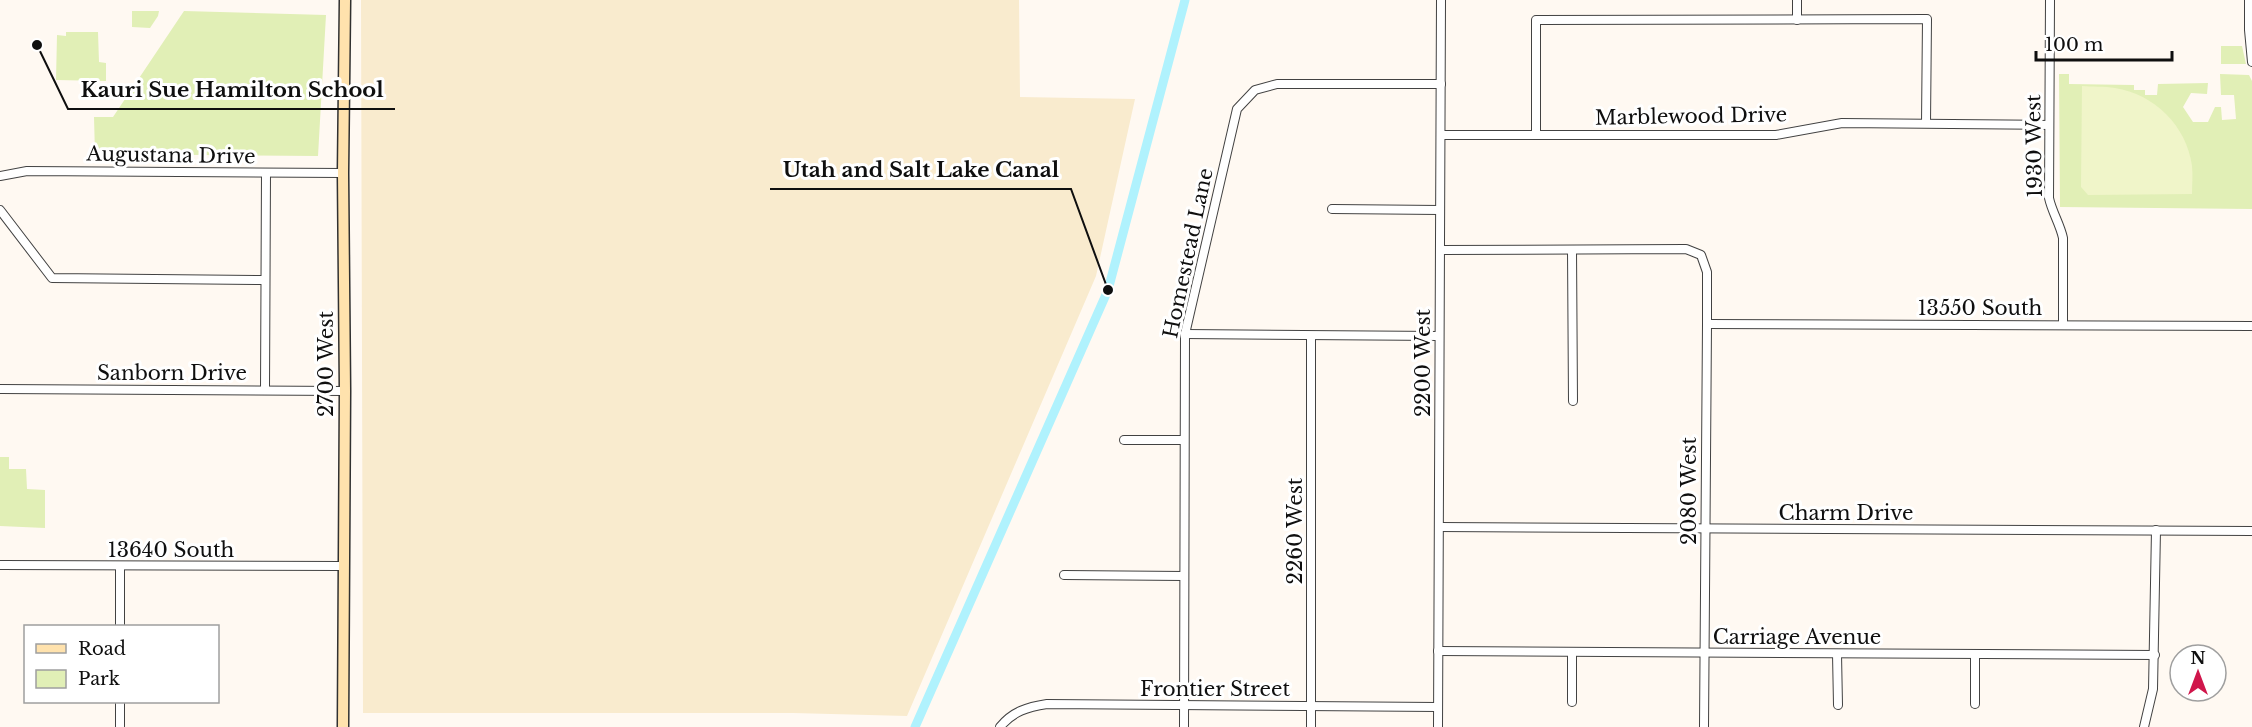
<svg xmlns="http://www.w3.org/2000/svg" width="2252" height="727" viewBox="0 0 2252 727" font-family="'Libre Baskerville',serif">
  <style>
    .farmland { fill: #f9ebce }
    .green { fill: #e1efb6 }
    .pitch { fill: #f0f5c9 }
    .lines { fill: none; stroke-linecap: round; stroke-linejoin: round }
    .canal { stroke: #b0f2fd; stroke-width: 9 }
    .street-casing { stroke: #424242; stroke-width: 10 }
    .secondary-casing { stroke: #313131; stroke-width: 13 }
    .street { stroke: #fff; stroke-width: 8 }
    .secondary { stroke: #ffe2ad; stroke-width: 10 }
    .labels { text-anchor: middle; stroke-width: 6; stroke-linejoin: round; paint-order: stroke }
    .street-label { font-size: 20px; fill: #0f0f0f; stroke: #fff }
    .leader { fill: none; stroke: #0f0f0f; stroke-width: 2 }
    .callout-dot { fill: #0f0f0f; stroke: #fff; stroke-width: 2 }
    .callout-label { font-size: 21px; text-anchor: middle; font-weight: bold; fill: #0f0f0f; stroke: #fff; stroke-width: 6; stroke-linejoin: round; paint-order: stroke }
  </style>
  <rect width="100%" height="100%" fill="#fff9f2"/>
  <path class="farmland" d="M361,0H1019L1020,97L1135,99L1096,276L907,716L793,713H363Z"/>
  <g class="green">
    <path d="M132,11H159L158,16L150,28L132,27Z"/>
    <path d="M184,11L326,15L318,156L95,154L94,117H113Z"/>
    <path d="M66,32H98L99,62L106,63V81L56,80L57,35L66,36Z"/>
    <path d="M2221,46H2242L2246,64H2221Z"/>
    <path d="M2059,74H2069V84L2134,85V90H2145V95H2157L2158,84L2208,83L2207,94L2191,93L2183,107L2193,122H2208L2215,107H2221L2222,120L2236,119L2234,95H2221L2220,74L2249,75L2252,81V209L2060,207Z"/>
    <path d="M0,457H9V469H26L27,489L45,490V528L0,526Z"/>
  </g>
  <path class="pitch" d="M2082,86C2092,87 2104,86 2115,88C2154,94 2187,126 2192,166C2193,175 2192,185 2192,194L2088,195L2081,187Z"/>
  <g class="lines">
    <path class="canal" d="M915,727L1108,290L1185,0"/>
    <g class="street-casing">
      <g id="street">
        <path d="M2050,0L2049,198C2052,212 2060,224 2063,238V325"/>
        <path d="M2249,0V30L2252,62"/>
        <path d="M1797,20V0"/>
        <path d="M1441,135H1776L1842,123L2049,125"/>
        <path d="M1536,135V20L1927,19L1926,123"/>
        <path d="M0,176L27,171L343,173"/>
        <path d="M1332,209L1440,210"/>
        <path d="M0,210L52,278L265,280"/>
        <path d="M1440,250L1686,249L1701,255L1707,272V324L1704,727"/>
        <path d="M1572,250L1573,401"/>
        <path d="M1707,324L2252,326"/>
        <path d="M1185,334L1439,336"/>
        <path d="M0,389L345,391"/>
        <path d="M265,390L266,173"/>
        <path d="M1124,440H1184"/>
        <path d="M1439,527L2252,531"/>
        <path d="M0,565L343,566"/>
        <path d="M1064,575L1184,576"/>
        <path d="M120,626V567"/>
        <path d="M1438,651L2155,655"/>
        <path d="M1837,654L1838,705"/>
        <path d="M1572,702V653"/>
        <path d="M1975,704V655"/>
        <path d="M120,726V702"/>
        <path d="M1000,727C1013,711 1028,707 1047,704L1438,707"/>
        <path d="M1184,727L1185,334L1237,109L1255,90L1277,84H1441"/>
        <path d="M1311,727V336"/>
        <path d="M1438,727L1441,0"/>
        <path d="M2144,727L2153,689L2156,530"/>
      </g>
    </g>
    <g class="secondary-casing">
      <path id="secondary" d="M343,727L345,391L343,173L345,0"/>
    </g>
    <use href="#street" class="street"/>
    <use href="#secondary" class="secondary"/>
  </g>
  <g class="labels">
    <g class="street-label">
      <text transform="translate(1691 116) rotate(-1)" y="7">Marblewood Drive</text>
      <text transform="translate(2034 146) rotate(-91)" y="7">1930 West</text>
      <text transform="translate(171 155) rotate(1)" y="7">Augustana Drive</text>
      <text transform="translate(1188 253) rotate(-78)" y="7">Homestead Lane</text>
      <text x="1980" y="315">13550 South</text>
      <text transform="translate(1423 363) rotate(-90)" y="7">2200 West</text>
      <text transform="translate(326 364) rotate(-90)" y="7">2700 West</text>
      <text x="172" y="380">Sanborn Drive</text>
      <text transform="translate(1689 491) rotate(-90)" y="7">2080 West</text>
      <text x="1846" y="520">Charm Drive</text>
      <text transform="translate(1295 531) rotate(-90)" y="7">2260 West</text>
      <text x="171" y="557">13640 South</text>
      <text x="1797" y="644">Carriage Avenue</text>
      <text x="1215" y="696">Frontier Street</text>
    </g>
  </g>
  <path class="leader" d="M37 45L68 109H395M1108 290L1071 189H770"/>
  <g class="callout-dot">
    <circle cx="37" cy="45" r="6"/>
    <circle cx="1108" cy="290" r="6"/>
  </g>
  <g class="callout-label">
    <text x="232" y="97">Kauri Sue Hamilton School</text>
    <text x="921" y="177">Utah and Salt Lake Canal</text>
  </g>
  <rect x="24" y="625" width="195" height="78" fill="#ffffff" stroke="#9f9f9f" stroke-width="1.5"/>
  <rect x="36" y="644" width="30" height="9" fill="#ffe2ad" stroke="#9f9f9f" stroke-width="1.5"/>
  <text x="78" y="655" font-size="18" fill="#0f0f0f">Road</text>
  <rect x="36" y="670" width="30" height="18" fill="#e1efb6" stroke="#9f9f9f" stroke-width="1.5"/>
  <text x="78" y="685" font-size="18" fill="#0f0f0f">Park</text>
  <g transform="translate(2198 673)"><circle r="28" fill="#ffffff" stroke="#9f9f9f" stroke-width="1.5"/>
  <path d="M0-4.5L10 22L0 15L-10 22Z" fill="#d0164b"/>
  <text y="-9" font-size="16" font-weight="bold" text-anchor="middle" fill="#0f0f0f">N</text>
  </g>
  <path d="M2036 51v9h136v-9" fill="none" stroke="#0f0f0f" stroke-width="3"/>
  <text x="2045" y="51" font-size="18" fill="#0f0f0f" stroke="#ffffff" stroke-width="4.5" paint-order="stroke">100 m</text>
</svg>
